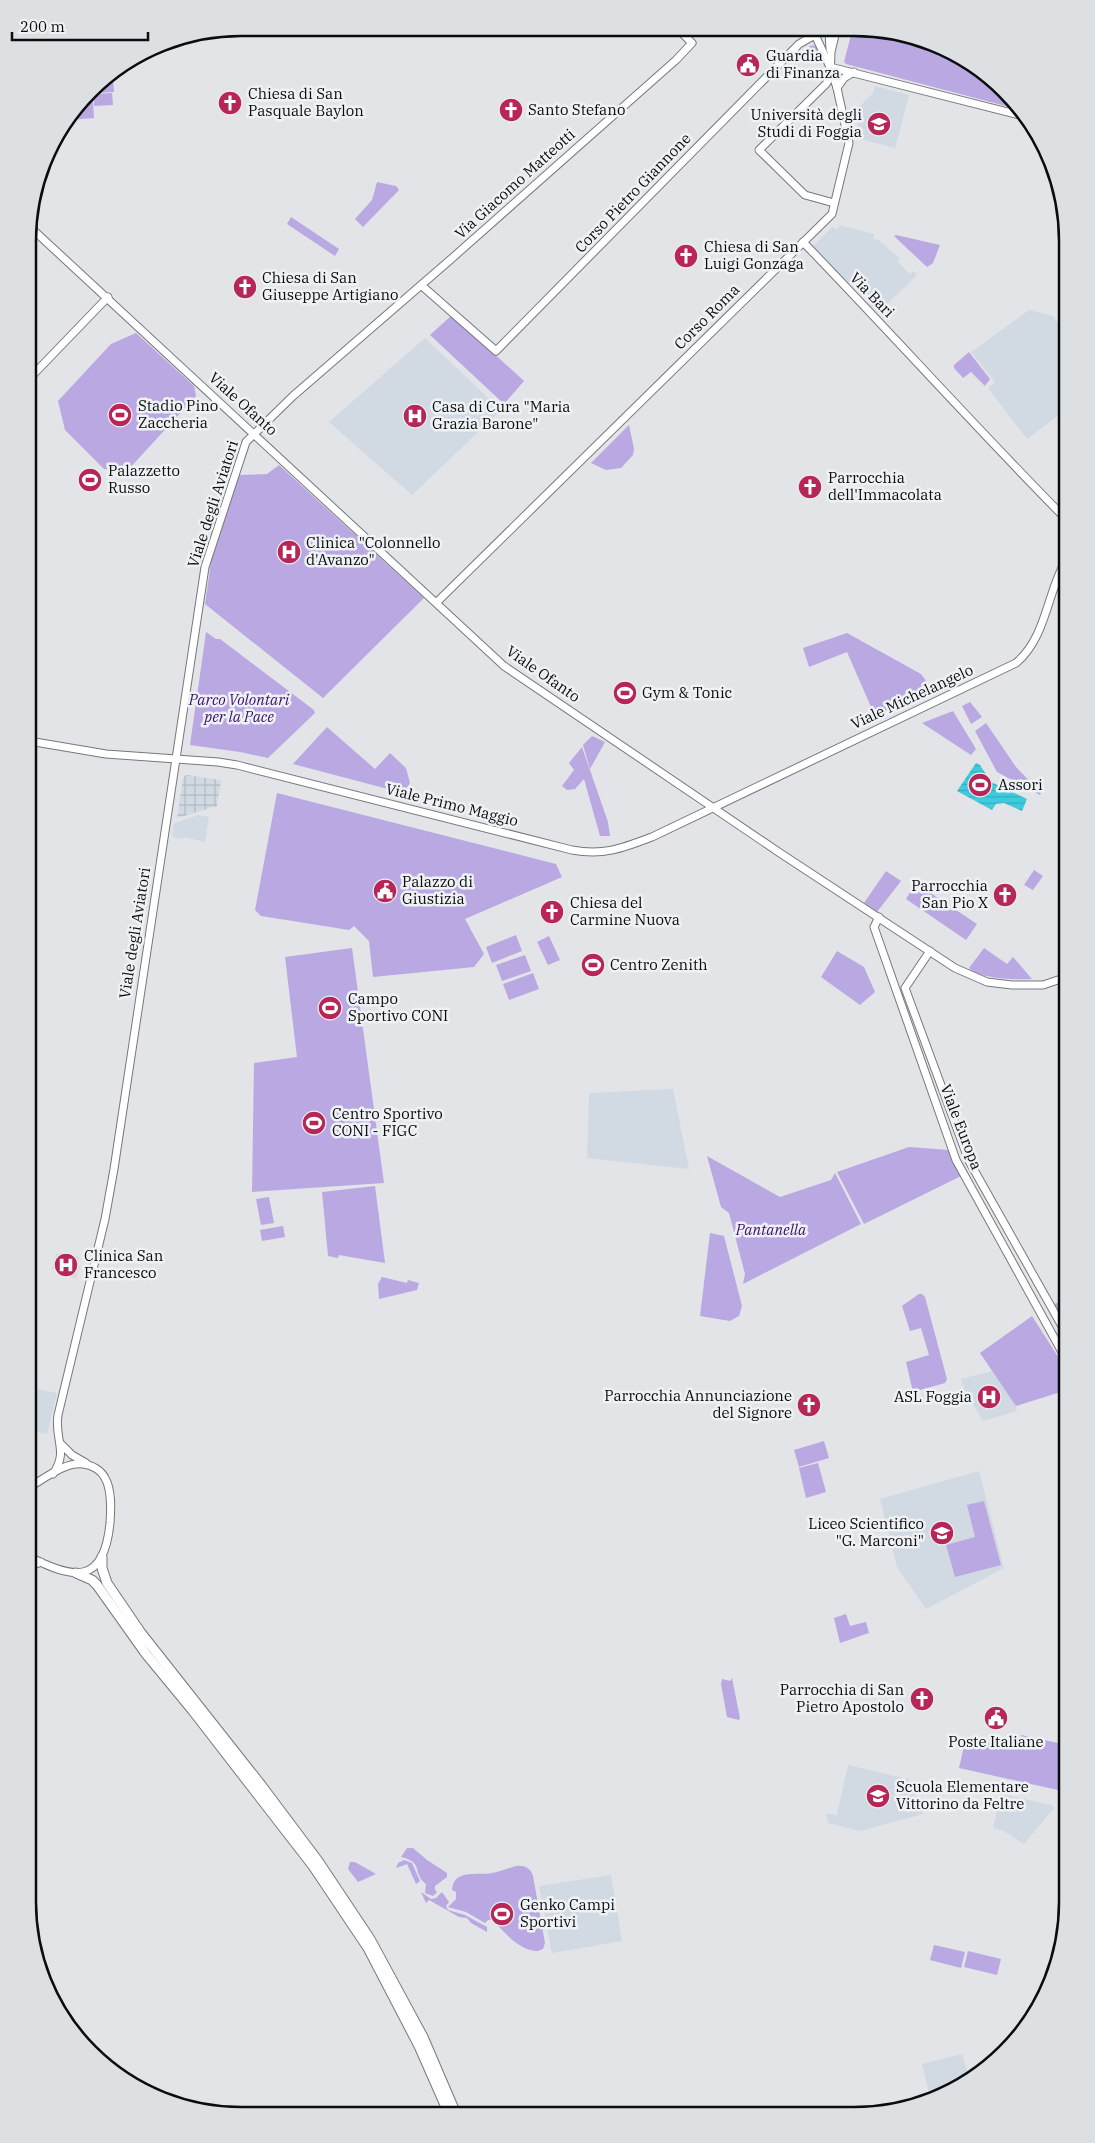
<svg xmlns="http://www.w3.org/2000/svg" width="1095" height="2143" viewBox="0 0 1095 2143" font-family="'IBM Plex Serif',serif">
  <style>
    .built { fill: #d1d9e2 }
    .industrial { fill: url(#industrial-grid) }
    .green { fill: #baa8e2 }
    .water { fill: url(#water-rules) }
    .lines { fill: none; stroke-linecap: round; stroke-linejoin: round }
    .secondary-casing { stroke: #76787b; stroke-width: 9 }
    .highway-casing { stroke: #76787b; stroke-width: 11 }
    .secondary { stroke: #fff; stroke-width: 7 }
    .highway { stroke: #fff; stroke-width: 9 }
    .labels { text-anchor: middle; stroke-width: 5; stroke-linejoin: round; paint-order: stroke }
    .poi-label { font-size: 15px; fill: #0b0c0d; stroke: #eff2f5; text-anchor: start }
    .street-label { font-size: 15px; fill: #0b0c0d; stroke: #eff2f5 }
    .park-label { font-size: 15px; font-style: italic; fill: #3e1170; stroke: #eff2f5 }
    .rim { fill: none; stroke: #0b0c0d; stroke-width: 2.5 }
  </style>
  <defs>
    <pattern id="industrial-grid" width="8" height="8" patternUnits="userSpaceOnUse" patternTransform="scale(1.25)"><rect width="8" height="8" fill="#d1d9e2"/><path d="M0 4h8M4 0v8" fill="none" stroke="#b2b9c1"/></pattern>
    <pattern id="water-rules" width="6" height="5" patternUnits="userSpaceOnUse" patternTransform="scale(1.25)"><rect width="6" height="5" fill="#3ecbdd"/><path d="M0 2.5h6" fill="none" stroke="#35adbc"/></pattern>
  </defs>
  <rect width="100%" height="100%" fill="#e2e4e8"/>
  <g class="built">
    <path d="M875,86L909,95L895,148L861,139L853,108L860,106L873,93Z"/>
    <path d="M839,225L874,234L873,239L879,240L900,259L897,262L910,274L913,271L917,275L878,313L868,302L870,300L851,281L848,283L842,278L812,247L832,227L838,229Z"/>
    <path d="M1029,310L1053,316L1067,337V409L1027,439L988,388L995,382L971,352Z"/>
    <path d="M425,338L501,410L412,495L329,422Z"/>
    <path d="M199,815L209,817L205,842L185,837L183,839L172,837L174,823Z"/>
    <path d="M673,1089L689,1169L587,1158L589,1093Z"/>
    <path d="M59,1253L64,1254L63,1261L70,1262L72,1255L79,1257L77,1265L80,1266L76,1278L69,1277L70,1269L61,1267L60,1271L52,1269L56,1254L59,1255Z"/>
    <path d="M992,1371L1015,1403L1017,1411L983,1421L965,1391L961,1379Z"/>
    <path d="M28,1387L57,1393L47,1434L28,1430Z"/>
    <path d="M979,1471L1004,1568L926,1609L897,1567L880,1499Z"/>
    <path d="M848,1765L908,1779L923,1814L860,1831L828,1823L826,1814L837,1815Z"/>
    <path d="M1001,1794L1052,1805L1054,1808L1024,1844L1004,1831L993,1828Z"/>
    <path d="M611,1875L622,1941L552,1953L539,1886Z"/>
    <path d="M962,2054L970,2081L931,2100L922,2064Z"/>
  </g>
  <path class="industrial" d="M186,775L221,780L217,806L177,818L183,778Z"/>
  <g class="green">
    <path d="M852,31L896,32L948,49L995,80L1021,110L846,64L844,62Z"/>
    <path d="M813,45L818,48L819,60L800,55L808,47Z"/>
    <path d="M113,79L114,92L94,93L93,89L100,81Z"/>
    <path d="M92,91L94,118L70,120Z"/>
    <path d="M112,93L113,105L94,106V94Z"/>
    <path d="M377,182L396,186L399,190L363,227L355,219L372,200Z"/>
    <path d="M291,217L339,249L335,256L287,224Z"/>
    <path d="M896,235L940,245L933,263L927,267L894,236Z"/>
    <path d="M452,315L524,381L504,404L430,335Z"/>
    <path d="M136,333L194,386L196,396L127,471L104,469L65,430L58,401L111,344Z"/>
    <path d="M969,352L990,379L985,386L971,372L963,378L954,368V365Z"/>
    <path d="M629,425L634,449L633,455L621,468L606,470L591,463Z"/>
    <path d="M279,465L424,598L323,698L205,604L211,562L239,475L267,474Z"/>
    <path d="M206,632L216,639H220L314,710L315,713L268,758L240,752L190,745Z"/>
    <path d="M847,633L921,674L932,689L875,716L847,652L809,667L803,648Z"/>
    <path d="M970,702L982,717L971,724L962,706Z"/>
    <path d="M953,711L976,749L971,755L922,723Z"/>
    <path d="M986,723L1016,767L1041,793L1040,795L997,772L975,731Z"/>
    <path d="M327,727L375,769L390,753L406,768L410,783L403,793L293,764Z"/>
    <path d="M592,736L605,742L590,769L583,745Z"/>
    <path d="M582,747L608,822L610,836H600L584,779L575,789L567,790L562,786L574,770L569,763Z"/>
    <path d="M277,793L556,864L562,877L465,919L484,954L474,967L373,977L369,941L354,926L349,930L261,916L255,910Z"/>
    <path d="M1034,870L1043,876L1033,890L1024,885Z"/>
    <path d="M886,871L901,881L877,912L864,903Z"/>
    <path d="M915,890L922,894L926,890L977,924L966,940L906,899L911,891Z"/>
    <path d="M516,935L522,951L492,963L486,947Z"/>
    <path d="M549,936L560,960L548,965L537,942Z"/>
    <path d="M352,948L384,1183L252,1192L254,1063L297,1057L285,957Z"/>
    <path d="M984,948L1007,964L1013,957L1032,979C1018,980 978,979 969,968Z"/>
    <path d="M837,951L864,967L875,992L860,1005L821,977Z"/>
    <path d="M525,955L531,971L502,981L496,965Z"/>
    <path d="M533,973L539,989L509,1000L503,984Z"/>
    <path d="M909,1147L949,1150L961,1176L864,1224L837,1172Z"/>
    <path d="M707,1156L780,1197L831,1180L835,1173L861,1224L743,1284L745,1274L729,1213L721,1207Z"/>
    <path d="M375,1186L385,1263L339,1255L338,1258L328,1256L322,1192Z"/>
    <path d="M269,1197L274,1223L261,1225L256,1199Z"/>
    <path d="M283,1226L285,1237L262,1241L260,1230Z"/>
    <path d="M710,1233L724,1236L742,1306L739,1316L730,1321L700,1316Z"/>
    <path d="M382,1277L407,1283L408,1280L419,1283L417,1290L379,1299L378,1284Z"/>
    <path d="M919,1294H922L925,1297L947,1379L945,1383L913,1392L906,1362L929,1355L921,1328L910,1331L902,1306Z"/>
    <path d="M1067,1300V1326L1054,1304Z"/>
    <path d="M1032,1316L1062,1363C1060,1372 1067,1381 1067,1390L1016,1406L980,1353Z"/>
    <path d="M824,1441L829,1458L799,1467L794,1450Z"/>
    <path d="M818,1463L826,1492L806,1498L799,1468Z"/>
    <path d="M984,1501L1001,1565L955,1577L946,1545L975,1537L967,1505Z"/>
    <path d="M846,1614L850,1626L866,1622L869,1633L840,1643L834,1618Z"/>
    <path d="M732,1678L740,1718L739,1720L727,1717L721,1684L722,1679L730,1681Z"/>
    <path d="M1021,1735L1067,1745V1792L959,1768L966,1738L1015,1749Z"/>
    <path d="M407,1848H413L427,1860L447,1873V1877L435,1886V1890L437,1892L433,1896L425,1893L426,1884C412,1873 424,1862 401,1857Z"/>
    <path d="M404,1860L412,1863L420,1881L416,1884L407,1864L396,1868L398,1863Z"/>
    <path d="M350,1862H355L376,1874L358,1882L348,1869Z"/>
    <path d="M516,1866C524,1865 531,1868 533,1876L545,1943L543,1949L538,1951C519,1951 504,1932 493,1920H488L485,1923L466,1912L448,1907L456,1899V1892L452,1890C454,1868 477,1876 492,1873C500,1872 508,1868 516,1866Z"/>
    <path d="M421,1892L431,1899L436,1898L442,1892L449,1902L446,1906L448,1910L465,1915L487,1927V1932L471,1923L467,1918L459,1917L429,1900L426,1903Z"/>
    <path d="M934,1945L965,1952L961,1968L930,1960Z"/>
    <path d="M968,1951L1001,1959L997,1975L964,1967Z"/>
  </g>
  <path class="water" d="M976,763L980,765L991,782L1027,799L1022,811L1004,803L996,804L992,810L957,791Z"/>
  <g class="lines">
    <g class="secondary-casing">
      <g id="secondary">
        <path d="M829,32L830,49"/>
        <path d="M830,67L1027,117"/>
        <path d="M837,88L844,78L854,72"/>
        <path d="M834,203L805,195L759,150L826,84L830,77L831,52L836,31"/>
        <path d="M29,226L504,666L780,853L955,968L987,982L1012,985H1043L1067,977"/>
        <path d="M803,242C892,334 977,429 1067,520"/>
        <path d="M421,285L496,351L799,44L813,36"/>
        <path d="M29,379L108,297"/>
        <path d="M437,602L832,214L849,143L837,88L830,67L816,37L809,31"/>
        <path d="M29,741L106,754L218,762L237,765L572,850C604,856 623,848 652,837L1016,663C1047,637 1047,591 1067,558"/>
        <path d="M879,917L874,927L956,1160L1067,1361"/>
        <path d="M930,951L905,988L969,1161L1067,1335"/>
        <path d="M61,1444L72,1455L86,1463"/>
        <path d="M53,1474C69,1451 54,1440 58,1415L105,1219L114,1169L205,567L246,442L293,396L450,260L676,60L692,43L679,30"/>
        <path d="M28,1556C74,1580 104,1585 110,1523C111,1509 112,1490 105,1478C101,1470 92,1465 83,1464C64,1462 44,1479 28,1488"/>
        <path d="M28,1567L41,1562"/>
      </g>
    </g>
    <g class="highway-casing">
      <g id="highway">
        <path d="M102,1557V1568L107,1583L141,1633L261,1785L318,1861L370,1939L423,2037L456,2114"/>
        <path d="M76,1573L92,1580L97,1585L146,1654L193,1711L313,1866L368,1948L419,2046L449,2114"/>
      </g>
    </g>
    <use href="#secondary" class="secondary"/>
    <use href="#highway" class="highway"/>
  </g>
  <defs>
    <g id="civic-disc" transform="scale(1.25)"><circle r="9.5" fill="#b62656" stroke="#eff2f5"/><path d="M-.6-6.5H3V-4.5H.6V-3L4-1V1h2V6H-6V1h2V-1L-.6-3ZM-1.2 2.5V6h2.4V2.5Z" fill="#fff"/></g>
    <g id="church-disc" transform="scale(1.25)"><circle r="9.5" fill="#b62656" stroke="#eff2f5"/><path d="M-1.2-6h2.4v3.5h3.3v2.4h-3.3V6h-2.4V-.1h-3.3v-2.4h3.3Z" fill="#fff"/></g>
    <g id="university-disc" transform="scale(1.25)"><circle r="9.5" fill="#b62656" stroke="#eff2f5"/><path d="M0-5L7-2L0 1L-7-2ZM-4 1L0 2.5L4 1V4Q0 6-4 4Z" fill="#fff"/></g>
    <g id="stadium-disc" transform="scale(1.25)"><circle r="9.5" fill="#b62656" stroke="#eff2f5"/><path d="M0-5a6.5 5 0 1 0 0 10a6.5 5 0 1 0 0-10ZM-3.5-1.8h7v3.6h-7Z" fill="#fff"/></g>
    <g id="hospital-disc" transform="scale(1.25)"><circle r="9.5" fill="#b62656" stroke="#eff2f5"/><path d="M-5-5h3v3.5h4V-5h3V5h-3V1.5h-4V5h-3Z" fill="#fff"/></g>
    <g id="school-disc" transform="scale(1.25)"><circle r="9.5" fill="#b62656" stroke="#eff2f5"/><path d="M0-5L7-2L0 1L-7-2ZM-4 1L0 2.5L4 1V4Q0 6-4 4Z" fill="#fff"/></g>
  </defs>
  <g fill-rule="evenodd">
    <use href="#civic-disc" x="748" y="65"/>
    <use href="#church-disc" x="230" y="103"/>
    <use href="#church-disc" x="511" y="110"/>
    <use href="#university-disc" x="879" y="124"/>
    <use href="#church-disc" x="686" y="256"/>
    <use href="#church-disc" x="245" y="287"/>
    <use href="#stadium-disc" x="120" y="415"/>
    <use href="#hospital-disc" x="415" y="416"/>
    <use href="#stadium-disc" x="90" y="480"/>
    <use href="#church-disc" x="810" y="487"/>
    <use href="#hospital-disc" x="289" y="552"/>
    <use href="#stadium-disc" x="625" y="693"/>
    <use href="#stadium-disc" x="980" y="785"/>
    <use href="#civic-disc" x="385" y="891"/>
    <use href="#church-disc" x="1005" y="895"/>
    <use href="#church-disc" x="552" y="912"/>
    <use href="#stadium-disc" x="593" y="965"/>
    <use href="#stadium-disc" x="330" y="1008"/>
    <use href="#stadium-disc" x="314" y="1123"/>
    <use href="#hospital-disc" x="66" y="1265"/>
    <use href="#hospital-disc" x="989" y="1397"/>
    <use href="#church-disc" x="809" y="1405"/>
    <use href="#school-disc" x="942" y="1533"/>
    <use href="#church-disc" x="922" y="1699"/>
    <use href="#civic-disc" x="996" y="1718"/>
    <use href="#school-disc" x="878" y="1796"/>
    <use href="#stadium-disc" x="502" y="1914"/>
  </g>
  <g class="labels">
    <g class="poi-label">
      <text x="766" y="61">Guardia<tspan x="766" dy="17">di Finanza</tspan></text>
      <text x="248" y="99">Chiesa di San<tspan x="248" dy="17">Pasquale Baylon</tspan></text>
      <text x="528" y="115">Santo Stefano</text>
      <text x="862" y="120" text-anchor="end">Università degli<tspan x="862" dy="17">Studi di Foggia</tspan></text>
      <text x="704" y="252">Chiesa di San<tspan x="704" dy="17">Luigi Gonzaga</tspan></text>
      <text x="262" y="283">Chiesa di San<tspan x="262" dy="17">Giuseppe Artigiano</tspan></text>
      <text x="138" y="411">Stadio Pino<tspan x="138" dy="17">Zaccheria</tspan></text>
      <text x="432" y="412">Casa di Cura "Maria<tspan x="432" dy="17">Grazia Barone"</tspan></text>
      <text x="108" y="476">Palazzetto<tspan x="108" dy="17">Russo</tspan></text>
      <text x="828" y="483">Parrocchia<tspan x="828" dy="17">dell'Immacolata</tspan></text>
      <text x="306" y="548">Clinica "Colonnello<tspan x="306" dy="17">d'Avanzo"</tspan></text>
      <text x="642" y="698">Gym &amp; Tonic</text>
      <text x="998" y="790">Assori</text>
      <text x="402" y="887">Palazzo di<tspan x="402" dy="17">Giustizia</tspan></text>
      <text x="988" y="891" text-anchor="end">Parrocchia<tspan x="988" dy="17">San Pio X</tspan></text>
      <text x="570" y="908">Chiesa del<tspan x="570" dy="17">Carmine Nuova</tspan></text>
      <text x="610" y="970">Centro Zenith</text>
      <text x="348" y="1004">Campo<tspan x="348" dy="17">Sportivo CONI</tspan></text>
      <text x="332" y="1119">Centro Sportivo<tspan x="332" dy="17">CONI - FIGC</tspan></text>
      <text x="84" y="1261">Clinica San<tspan x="84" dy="17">Francesco</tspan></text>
      <text x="792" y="1401" text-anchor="end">Parrocchia Annunciazione<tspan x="792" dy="17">del Signore</tspan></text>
      <text x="972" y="1402" text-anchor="end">ASL Foggia</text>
      <text x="924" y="1529" text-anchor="end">Liceo Scientifico<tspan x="924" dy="17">"G. Marconi"</tspan></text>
      <text x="904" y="1695" text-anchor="end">Parrocchia di San<tspan x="904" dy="17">Pietro Apostolo</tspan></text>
      <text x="996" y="1747" text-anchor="middle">Poste Italiane</text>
      <text x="896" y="1792">Scuola Elementare<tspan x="896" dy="17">Vittorino da Feltre</tspan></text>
      <text x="520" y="1910">Genko Campi<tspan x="520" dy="17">Sportivi</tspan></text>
    </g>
    <g class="street-label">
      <text transform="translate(515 184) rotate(-42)" y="5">Via Giacomo Matteotti</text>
      <text transform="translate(633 193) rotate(-46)" y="5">Corso Pietro Giannone</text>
      <text transform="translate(872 295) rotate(46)" y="5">Via Bari</text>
      <text transform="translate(707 317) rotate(-45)" y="5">Corso Roma</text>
      <text transform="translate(243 404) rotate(42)" y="5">Viale Ofanto</text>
      <text transform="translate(213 504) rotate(-72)" y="5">Viale degli Aviatori</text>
      <text transform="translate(543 674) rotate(35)" y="5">Viale Ofanto</text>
      <text transform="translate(912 697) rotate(-25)" y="5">Viale Michelangelo</text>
      <text transform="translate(452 805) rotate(14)" y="5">Viale Primo Maggio</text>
      <text transform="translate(135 933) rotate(-81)" y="5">Viale degli Aviatori</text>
      <text transform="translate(961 1127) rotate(69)" y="5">Viale Europa</text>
    </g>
    <g class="park-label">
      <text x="239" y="705">Parco Volontari<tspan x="239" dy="17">per la Pace</tspan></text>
      <text x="771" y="1235">Pantanella</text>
    </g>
  </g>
  <path d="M0 0H1095V2143H0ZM241 36H854A205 205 0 0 1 1059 241V1902A205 205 0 0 1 854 2107H241A205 205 0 0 1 36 1902V241A205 205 0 0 1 241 36Z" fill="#dde0e2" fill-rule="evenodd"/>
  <path class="rim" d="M241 36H854A205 205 0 0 1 1059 241V1902A205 205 0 0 1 854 2107H241A205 205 0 0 1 36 1902V241A205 205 0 0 1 241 36Z"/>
  <path d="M12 32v8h136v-8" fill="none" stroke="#0b0c0d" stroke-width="2.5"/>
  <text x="20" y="32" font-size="15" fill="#0b0c0d" stroke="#eff2f5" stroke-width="4" paint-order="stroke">200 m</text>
</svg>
